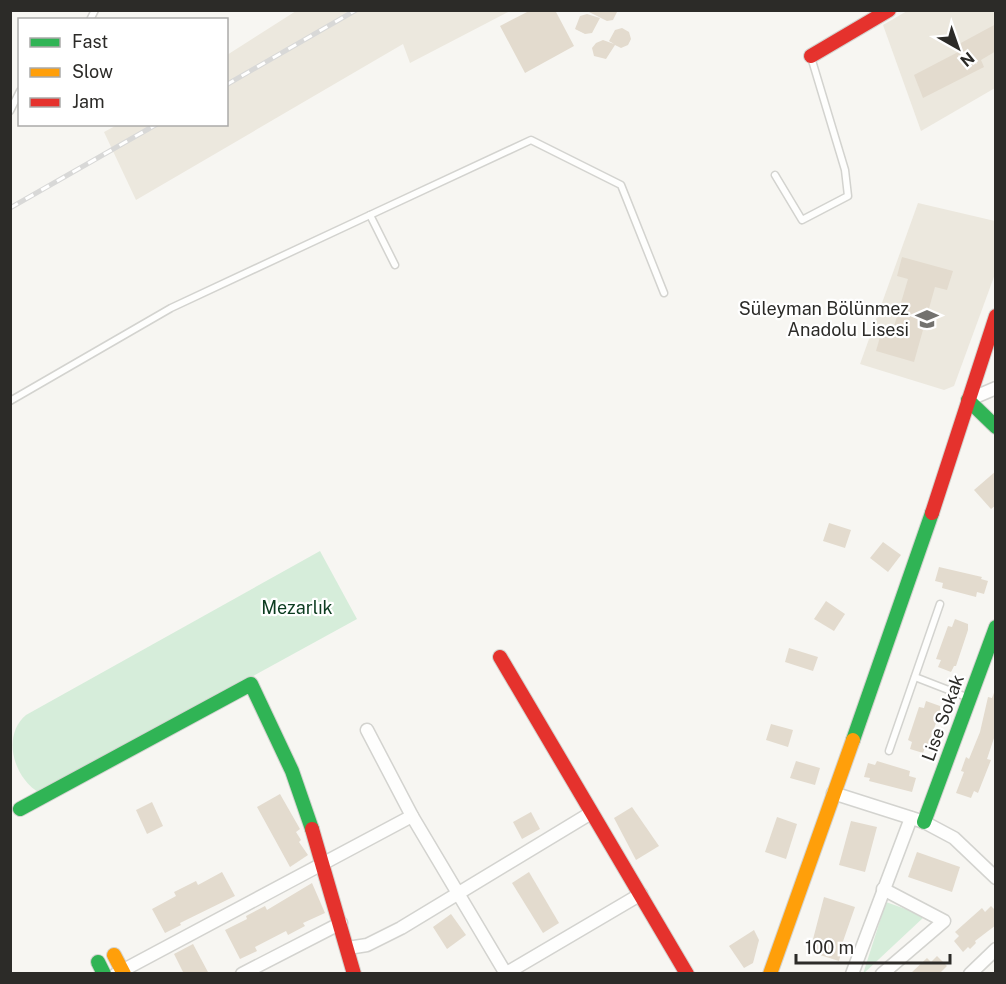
<svg xmlns="http://www.w3.org/2000/svg" width="1006" height="984" viewBox="0 0 1006 984" font-family="'Public Sans',sans-serif">
  <style>
    .built { fill: #ece8de }
    .green { fill: #d6edda }
    .building { fill: #e3dbce }
    .lines { fill: none; stroke-linecap: round; stroke-linejoin: round }
    .lane-casing { stroke: #d3d3cf; stroke-width: 9 }
    .street-casing { stroke: #d3d3cf; stroke-width: 15 }
    .fast-casing { stroke: #d3d3cf; stroke-width: 16 }
    .slow-casing { stroke: #d3d3cf; stroke-width: 16 }
    .jam-casing { stroke: #d3d3cf; stroke-width: 16 }
    .lane { stroke: #fefefd; stroke-width: 6 }
    .street { stroke: #fefefd; stroke-width: 12 }
    .fast { stroke: #30b455; stroke-width: 14 }
    .slow { stroke: #ff9f0a; stroke-width: 14 }
    .jam { stroke: #e5322d; stroke-width: 14 }
    .rail-casing { stroke: #d8d8d7; stroke-width: 5 }
    .rail { stroke: #fff; stroke-width: 3; stroke-dasharray: 9; stroke-linecap: butt }
    .labels { text-anchor: middle; stroke-width: 4.5; stroke-linejoin: round; paint-order: stroke }
    .poi-label { font-size: 18px; fill: #2c2b28; stroke: #fff; text-anchor: end }
    .park-label { font-size: 18px; fill: #0c3c20; stroke: #fff }
    .street-label { font-size: 18px; fill: #2c2b28; stroke: #fff }
  </style>
  <rect width="100%" height="100%" fill="#f7f6f2"/>
  <g class="built">
    <path d="M296,11H510L410,63L403,44L136,200L104,132L117,125L226,124L227,55Z"/>
    <path d="M907,11H995V88L921,131L883,25Z"/>
    <path d="M918,203L995,221V274L954,386L944,390L860,364Z"/>
  </g>
  <g class="green">
    <path d="M320,551L357,619L40,793C14,779 1,736 26,715Z"/>
    <path d="M886,902L925,916L863,974Z"/>
  </g>
  <g class="building">
    <path d="M531,10H555L574,46L525,73L500,26Z"/>
    <path d="M585,10H618L613,20L607,21Z"/>
    <path d="M587,14L600,18L592,33L585,34L575,29L580,16Z"/>
    <path d="M996,24V51L981,60L984,67L923,98L914,75L960,51L959,44Z"/>
    <path d="M622,28L629,32L631,39L628,45L621,48L615,45L606,59L594,56L592,48L596,43L603,40L614,44L609,41L615,30Z"/>
    <path d="M902,257L953,271L947,290L935,287L914,362L876,351L882,330L892,333L908,279L897,276Z"/>
    <path d="M996,471V505L991,509L974,490Z"/>
    <path d="M829,523L851,530L845,548L823,541Z"/>
    <path d="M883,542L901,555L888,572L870,558Z"/>
    <path d="M939,567L982,577L981,579L988,581L984,594L977,592L976,597L942,588L943,583L935,581Z"/>
    <path d="M826,601L845,614L834,631L814,619Z"/>
    <path d="M955,619L968,624V630L956,666H954L951,672L938,667L941,660L936,659L948,626L952,627Z"/>
    <path d="M789,648L818,657L813,671L785,662Z"/>
    <path d="M995,690L996,732L987,759L991,760L978,793L974,791L971,798L956,793L964,772L961,771L966,757L969,759L980,732L988,697L992,698Z"/>
    <path d="M926,701L940,706V712L927,748L925,747L923,753L910,749L912,742L908,740L919,707L924,708Z"/>
    <path d="M771,724L793,730L788,747L766,740Z"/>
    <path d="M796,761L820,768L815,785L790,778Z"/>
    <path d="M877,761L910,771L909,776L916,778L912,792L869,781L870,778L864,777L868,763L875,765Z"/>
    <path d="M280,794L300,829L296,832L301,840L299,842L308,855L290,867L257,807Z"/>
    <path d="M152,802L163,826L147,834L136,810Z"/>
    <path d="M632,807L659,846L636,860L614,818Z"/>
    <path d="M531,812L540,829L522,839L513,822Z"/>
    <path d="M777,817L797,824L786,859L765,852Z"/>
    <path d="M851,821L877,827L865,872L839,865Z"/>
    <path d="M917,852L960,867L952,892L908,877Z"/>
    <path d="M222,872L235,896L180,923L181,925L165,933L152,909L176,896L174,892L196,881L198,885Z"/>
    <path d="M529,872L559,923L543,933L512,883Z"/>
    <path d="M312,883L325,913L303,923L305,926L288,935L286,931L255,947L257,951L240,959L225,930L247,919L246,916L265,906L267,910Z"/>
    <path d="M824,897L855,907L840,950H842L839,961L807,951L810,942L812,943Z"/>
    <path d="M991,906L996,911V925L975,941L976,943L970,949L968,947L963,952L954,941L959,936L955,932L982,908L985,912Z"/>
    <path d="M451,914L466,935L447,949L433,927Z"/>
    <path d="M754,930L759,940L753,963L744,968L729,946Z"/>
    <path d="M193,944L209,974H184L174,954Z"/>
    <path d="M937,956L947,966L939,974H910L927,958L931,962Z"/>
  </g>
  <g class="lines">
    <g class="lane-casing">
      <g id="lane">
        <path d="M90,20L95,10"/>
        <path d="M10,111L20,91"/>
        <path d="M775,175L802,220L848,196L845,170L811,57"/>
        <path d="M395,265L370,215L531,140L621,185L664,293"/>
        <path d="M10,401L171,308L370,215"/>
        <path d="M915,677L969,698"/>
        <path d="M889,751L940,604"/>
      </g>
    </g>
    <g class="street-casing">
      <g id="street">
        <path d="M968,400L996,388"/>
        <path d="M367,730L412,816L506,974"/>
        <path d="M833,793L924,822L954,838L996,878"/>
        <path d="M348,948L367,945L401,928L591,813"/>
        <path d="M116,974L412,816"/>
        <path d="M242,974L341,923"/>
        <path d="M505,974L641,894"/>
        <path d="M852,974L911,818"/>
        <path d="M882,974L944,921L883,889"/>
        <path d="M970,974L996,949"/>
      </g>
    </g>
    <g class="fast-casing">
      <g id="fast">
        <path d="M968,400L996,427"/>
        <path d="M853,740L932,513"/>
        <path d="M20,809L251,684L292,771L312,829"/>
        <path d="M924,822L996,627"/>
        <path d="M98,962L104,974"/>
      </g>
    </g>
    <g class="slow-casing">
      <g id="slow">
        <path d="M114,955L124,974"/>
        <path d="M770,974L853,740"/>
      </g>
    </g>
    <g class="jam-casing">
      <g id="jam">
        <path d="M811,56L889,10"/>
        <path d="M932,513L996,316"/>
        <path d="M500,657L687,974"/>
        <path d="M312,829L354,974"/>
      </g>
    </g>
    <use href="#lane" class="lane"/>
    <use href="#street" class="street"/>
    <use href="#fast" class="fast"/>
    <use href="#slow" class="slow"/>
    <use href="#jam" class="jam"/>
    <g class="rail-casing">
      <g id="rail">
        <path d="M226,85L356,10"/>
        <path d="M10,208L157,124"/>
      </g>
    </g>
    <use href="#rail" class="rail"/>
  </g>
  <defs>
    <g id="school-bare" transform="scale(1.8)"><path d="M0-5L7-2L0 1L-7-2ZM-4 1L0 2.5L4 1V4Q0 6-4 4Z" fill="#73726f" stroke="#fff" stroke-width="2.5" paint-order="stroke"/></g>
  </defs>
  <g fill-rule="evenodd">
    <use href="#school-bare" x="927" y="319"/>
  </g>
  <g class="labels">
    <g class="poi-label">
      <text x="909" y="315">Süleyman Bölünmez<tspan x="909" dy="21">Anadolu Lisesi</tspan></text>
    </g>
    <g class="park-label">
      <text x="297" y="614">Mezarlık</text>
    </g>
    <g class="street-label">
      <text transform="translate(943 718) rotate(-70)" y="6">Lise Sokak</text>
    </g>
  </g>
  <rect width="1006" height="984" fill="none" stroke="#2c2b28" stroke-width="24"/>
  <rect x="18" y="18" width="210" height="108" fill="#ffffff" stroke="#abaaa9" stroke-width="1.5"/>
  <rect x="30" y="38" width="30" height="9" fill="#30b455" stroke="#abaaa9" stroke-width="1.5"/>
  <text x="72" y="48" font-size="18" fill="#2c2b28">Fast</text>
  <rect x="30" y="68" width="30" height="9" fill="#ff9f0a" stroke="#abaaa9" stroke-width="1.5"/>
  <text x="72" y="78" font-size="18" fill="#2c2b28">Slow</text>
  <rect x="30" y="98" width="30" height="9" fill="#e5322d" stroke="#abaaa9" stroke-width="1.5"/>
  <text x="72" y="108" font-size="18" fill="#2c2b28">Jam</text>
  <g transform="translate(958 48) rotate(140)" stroke="#ffffff" stroke-width="4.5" paint-order="stroke">
  <path d="M0-4.5L10 22L0 15L-10 22Z" fill="#2c2b28"/>
  <text y="-9" font-size="16" font-weight="bold" text-anchor="middle" fill="#2c2b28">N</text>
  </g>
  <path d="M796 954v9h154v-9" fill="none" stroke="#2c2b28" stroke-width="3"/>
  <text x="805" y="954" font-size="18" fill="#2c2b28" stroke="#ffffff" stroke-width="4.5" paint-order="stroke">100 m</text>
</svg>
